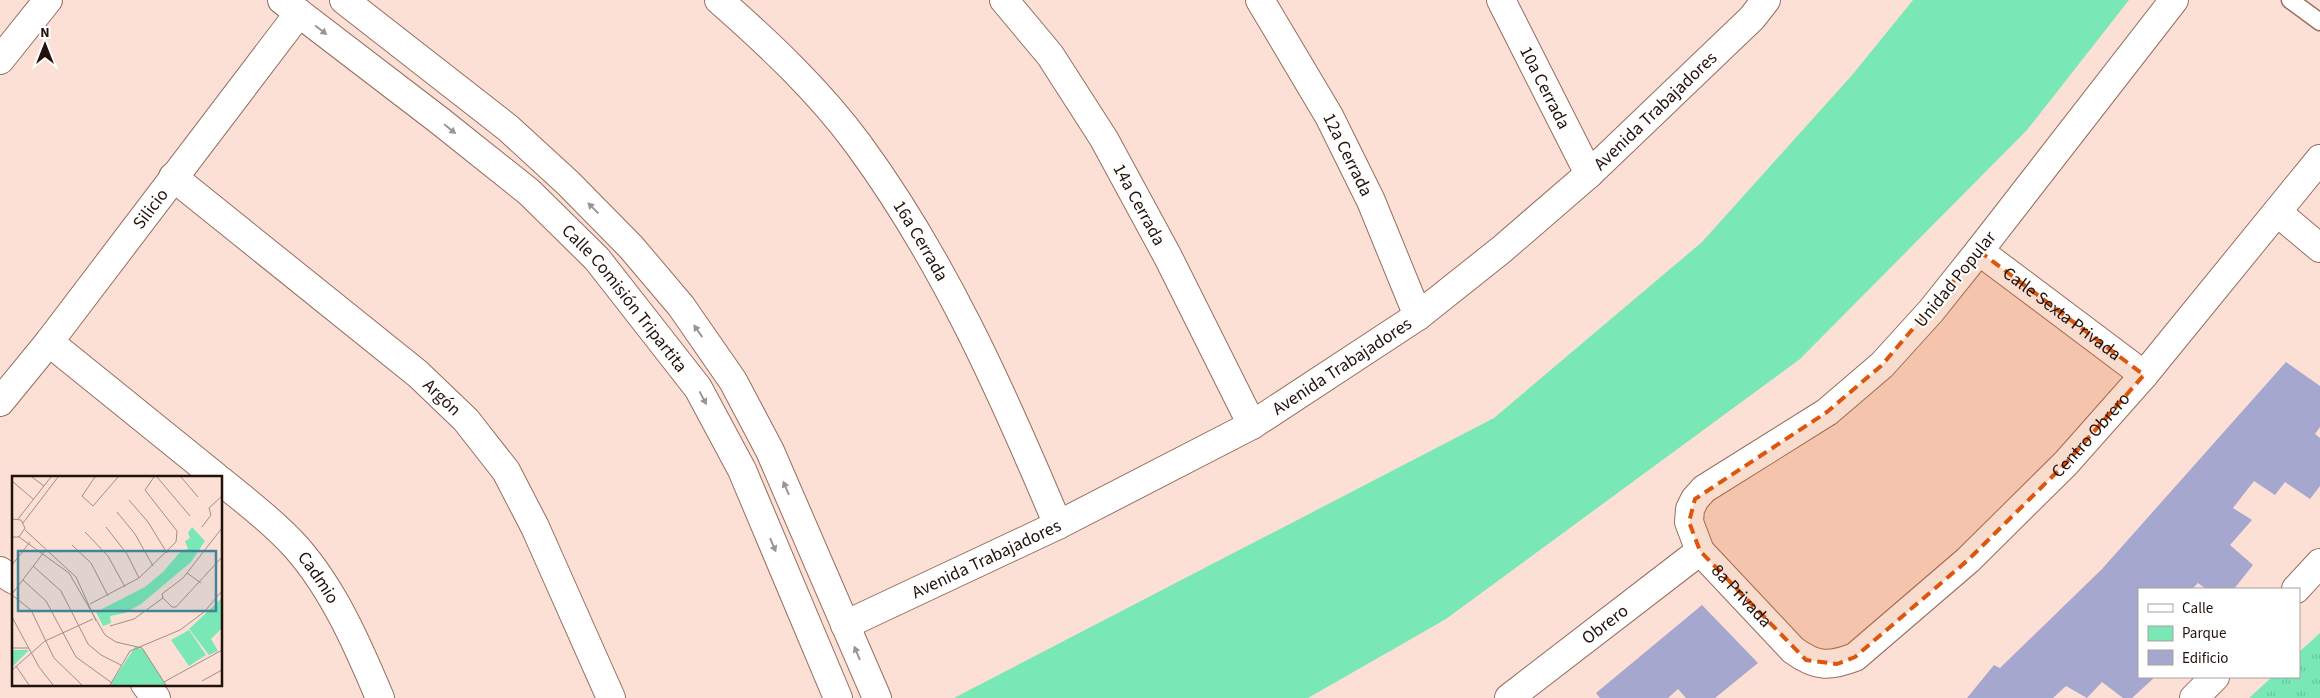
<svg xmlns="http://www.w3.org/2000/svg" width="2320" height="698" viewBox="0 0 2320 698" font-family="'Source Sans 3',sans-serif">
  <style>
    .grass { fill: url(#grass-tufts) }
    .park { fill: #79e8b6 }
    .building { fill: #a5a7cf }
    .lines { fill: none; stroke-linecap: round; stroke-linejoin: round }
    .service-casing { stroke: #966e5e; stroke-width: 19 }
    .minor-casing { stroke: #966e5e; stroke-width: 30 }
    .tertiary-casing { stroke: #966e5e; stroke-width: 30 }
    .service { stroke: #fff; stroke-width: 16 }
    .minor { stroke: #fff; stroke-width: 28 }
    .tertiary { stroke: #fff; stroke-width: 28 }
    .oneway { fill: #9b9492 }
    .marked { fill: #de550c; fill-opacity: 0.2; stroke: #de550c; stroke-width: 4; stroke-dasharray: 10 6; stroke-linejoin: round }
    .labels { text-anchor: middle; stroke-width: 4; stroke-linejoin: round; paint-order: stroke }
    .street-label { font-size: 18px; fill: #21120c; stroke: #fff }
    .inset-road { fill: none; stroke: #a48e85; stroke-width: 1 }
    .view { fill: #458398; fill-opacity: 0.15; stroke: #458398; stroke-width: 2.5 }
    .inset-edge { fill: none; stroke: #21120c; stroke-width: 2.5 }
  </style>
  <defs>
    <pattern id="grass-tufts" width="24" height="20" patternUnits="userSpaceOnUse" patternTransform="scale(1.25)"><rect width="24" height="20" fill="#79e8b6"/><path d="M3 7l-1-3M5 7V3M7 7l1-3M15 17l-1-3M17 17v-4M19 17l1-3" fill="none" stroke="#68c69b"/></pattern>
  </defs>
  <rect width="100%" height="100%" fill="#fce0d5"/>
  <path class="grass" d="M2320,633V698H2249L2272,677H2299V652Z"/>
  <path class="park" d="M1913,0H2129L2027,130L1800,359L1446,619L1308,698H954L1494,418L1702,242L1853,74Z"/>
  <g class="building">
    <path d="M2286,362L2320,386V427L2315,434L2320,438V486L2310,499L2285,482L2275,495L2254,481L2233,508L2252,520L2230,545L2253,565L2234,589H2206L2198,583L2192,589H2139V677H2155L2132,698H2123L2102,682L2087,698L2066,686L2053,698H1967L1994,665L2000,668L2102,569Z"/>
    <path d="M1702,605L1758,663L1715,698H1686L1678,689L1668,698H1600L1596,693Z"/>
  </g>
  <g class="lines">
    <g class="service-casing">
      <path id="service" d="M2290,0L2320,22"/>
    </g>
    <g class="minor-casing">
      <g id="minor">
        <path id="s1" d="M719,0C768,43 819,91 858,144C944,261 1002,392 1058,525"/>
        <path id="s2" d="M1004,0L1050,55L1104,139L1168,257L1252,425"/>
        <path id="s3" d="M1260,0L1329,116L1371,201L1418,316"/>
        <path id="s4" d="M1501,0L1589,174"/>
        <path id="s5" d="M2174,0L1979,251L1931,311L1882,365L1827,412L1704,489L1695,499L1690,509L1689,522L1700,551L1793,650C1816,667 1829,667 1855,657L1968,560L2066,463L2144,375L2320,159"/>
        <path d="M0,60L48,0"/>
        <path id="s6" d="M173,177L418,374L466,420L506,471L535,527L611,698"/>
        <path d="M2277,212L2320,248"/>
        <path id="s7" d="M1979,251L2144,375"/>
        <path d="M49,342L216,477"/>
        <path id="s8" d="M0,402L49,342L299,13"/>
        <path id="s9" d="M221,481C247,502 274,523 296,547C334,590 358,646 380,698"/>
        <path d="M0,571L14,580"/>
        <path id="s10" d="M845,625L1058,525L1252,425L1418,316L1501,250L1589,174L1752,18L1766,0"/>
        <path d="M145,684L156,698"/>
        <path id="s11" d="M1509,698L1700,551"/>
      </g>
    </g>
    <g class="tertiary-casing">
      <g id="tertiary">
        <path id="s12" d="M282,0L440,121L529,192L597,259L644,319L698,388L742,470L838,698"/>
        <path d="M344,0L508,128L568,183L631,247L681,306L733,381L770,451L877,698"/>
        <path d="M2296,589L2320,563"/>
        <path d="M2194,698L2215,677"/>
      </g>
    </g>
    <use href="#service" class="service"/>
    <use href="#minor" class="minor"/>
    <use href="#tertiary" class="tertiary"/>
  </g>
  <defs><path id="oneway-solid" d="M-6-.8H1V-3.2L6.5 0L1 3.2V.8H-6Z" transform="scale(1.25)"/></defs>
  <g class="oneway">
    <use href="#oneway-solid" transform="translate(321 30) rotate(37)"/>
    <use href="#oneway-solid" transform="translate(450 129) rotate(39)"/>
    <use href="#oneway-solid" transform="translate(593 208) rotate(-135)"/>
    <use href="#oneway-solid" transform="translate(698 331) rotate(-125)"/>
    <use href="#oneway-solid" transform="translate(703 398) rotate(62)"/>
    <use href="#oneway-solid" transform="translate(786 488) rotate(-113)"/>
    <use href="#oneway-solid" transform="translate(773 545) rotate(67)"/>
    <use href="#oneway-solid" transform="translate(857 653) rotate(-113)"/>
  </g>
  <path class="marked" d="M1979,251L2144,375L2066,463L1968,560L1855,657L1837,664L1806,660L1700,551L1689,522L1695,499L1827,412L1882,365Z"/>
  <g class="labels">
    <g class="street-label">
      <text dy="6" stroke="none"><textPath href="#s4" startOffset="98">10a Cerrada</textPath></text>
      <text dy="6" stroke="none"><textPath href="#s10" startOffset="966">Avenida Trabajadores</textPath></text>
      <text dy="6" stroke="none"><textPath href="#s3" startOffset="178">12a Cerrada</textPath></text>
      <text dy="6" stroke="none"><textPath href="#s2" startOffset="246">14a Cerrada</textPath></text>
      <text dy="6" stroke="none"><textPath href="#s8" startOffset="245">Silicio</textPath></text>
      <text dy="6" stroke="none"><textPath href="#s1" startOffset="316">16a Cerrada</textPath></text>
      <text transform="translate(1955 279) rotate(-51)" y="6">Unidad Popular</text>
      <text dy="6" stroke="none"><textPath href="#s12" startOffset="456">Calle Comisión Tripartita</textPath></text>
      <text dy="6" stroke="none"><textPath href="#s7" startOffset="104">Calle Sexta Privada</textPath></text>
      <text dy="6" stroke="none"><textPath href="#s10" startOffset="561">Avenida Trabajadores</textPath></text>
      <text dy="6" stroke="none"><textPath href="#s6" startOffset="348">Argón</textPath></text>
      <text dy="6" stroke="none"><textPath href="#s5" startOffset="1280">Centro Obrero</textPath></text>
      <text dy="6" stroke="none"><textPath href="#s10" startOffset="156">Avenida Trabajadores</textPath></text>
      <text dy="6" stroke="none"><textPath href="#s9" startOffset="138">Cadmio</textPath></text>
      <text dy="6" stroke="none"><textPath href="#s5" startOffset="815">8a Privada</textPath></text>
      <text dy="6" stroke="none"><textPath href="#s11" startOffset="121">Obrero</textPath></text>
    </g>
  </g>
  <g transform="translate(12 476)">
    <rect width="210" height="210" fill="#fce0d5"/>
    <path d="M210,122V152L199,163L206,175L197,179L177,153Z" fill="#79e8b6"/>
    <path d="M180,51L193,65L179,86L129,128L113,137L98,140L99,147L91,150L84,136L133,111L151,96L169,75L176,73L173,65L178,62L176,57ZM202,135L210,143V149L197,159L188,146ZM177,154L194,179L177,190L159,164ZM123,171L132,174L154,209H98ZM0,174H17L0,191Z" fill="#79e8b6"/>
    <path class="inset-road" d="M20,1L32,10M83,1L70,20L81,30L106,1M145,1L178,40M169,1L186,21M0,5L21,23M117,24L136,46L155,77M105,36L123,58L141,90M0,43L9,44L13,52L7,61H0M6,43L39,1M11,47L46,1M94,51L115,78L127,102M190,51L199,39L197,32L210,20M210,52L171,102L150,118L151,122L160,131H164L210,81M13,54L64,101L84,145M73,56L96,80L113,111M7,61L57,97L93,159L104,166L130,172L154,209M60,69L79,87L96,120M0,89L18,66M21,90L49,115L76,168L89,179L109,189M175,97L189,107M11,104L34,125L64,181L100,207M0,118L32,76M0,119L19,134L42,182L70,209M78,128L127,102L164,66L165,55L133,14L142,1M0,141L27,191L41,209M98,150L122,143L151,122M0,172H17M4,190L17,209M0,194L33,165L81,143M190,205L210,194M152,206L210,174M98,209L118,175L168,154L192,136L210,115"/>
    <path class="view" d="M6,75H204V135H6Z"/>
    <rect width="210" height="210" class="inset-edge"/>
  </g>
  <rect x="2138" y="588" width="162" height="90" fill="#ffffff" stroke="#a6a09e"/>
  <rect x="2148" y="604" width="25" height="8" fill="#ffffff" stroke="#a6a09e"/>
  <text x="2182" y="613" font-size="15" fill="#21120c">Calle</text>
  <rect x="2148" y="626" width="25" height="15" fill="#79e8b6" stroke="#a6a09e"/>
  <text x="2182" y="638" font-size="15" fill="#21120c">Parque</text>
  <rect x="2148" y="650" width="25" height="15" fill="#a5a7cf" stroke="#a6a09e"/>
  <text x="2182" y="663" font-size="15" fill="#21120c">Edificio</text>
  <g transform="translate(45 45)" stroke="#ffffff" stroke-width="4" paint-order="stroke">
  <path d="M0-4L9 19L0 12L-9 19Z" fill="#21120c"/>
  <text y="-8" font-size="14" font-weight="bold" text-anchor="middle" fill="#21120c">N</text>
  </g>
</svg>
